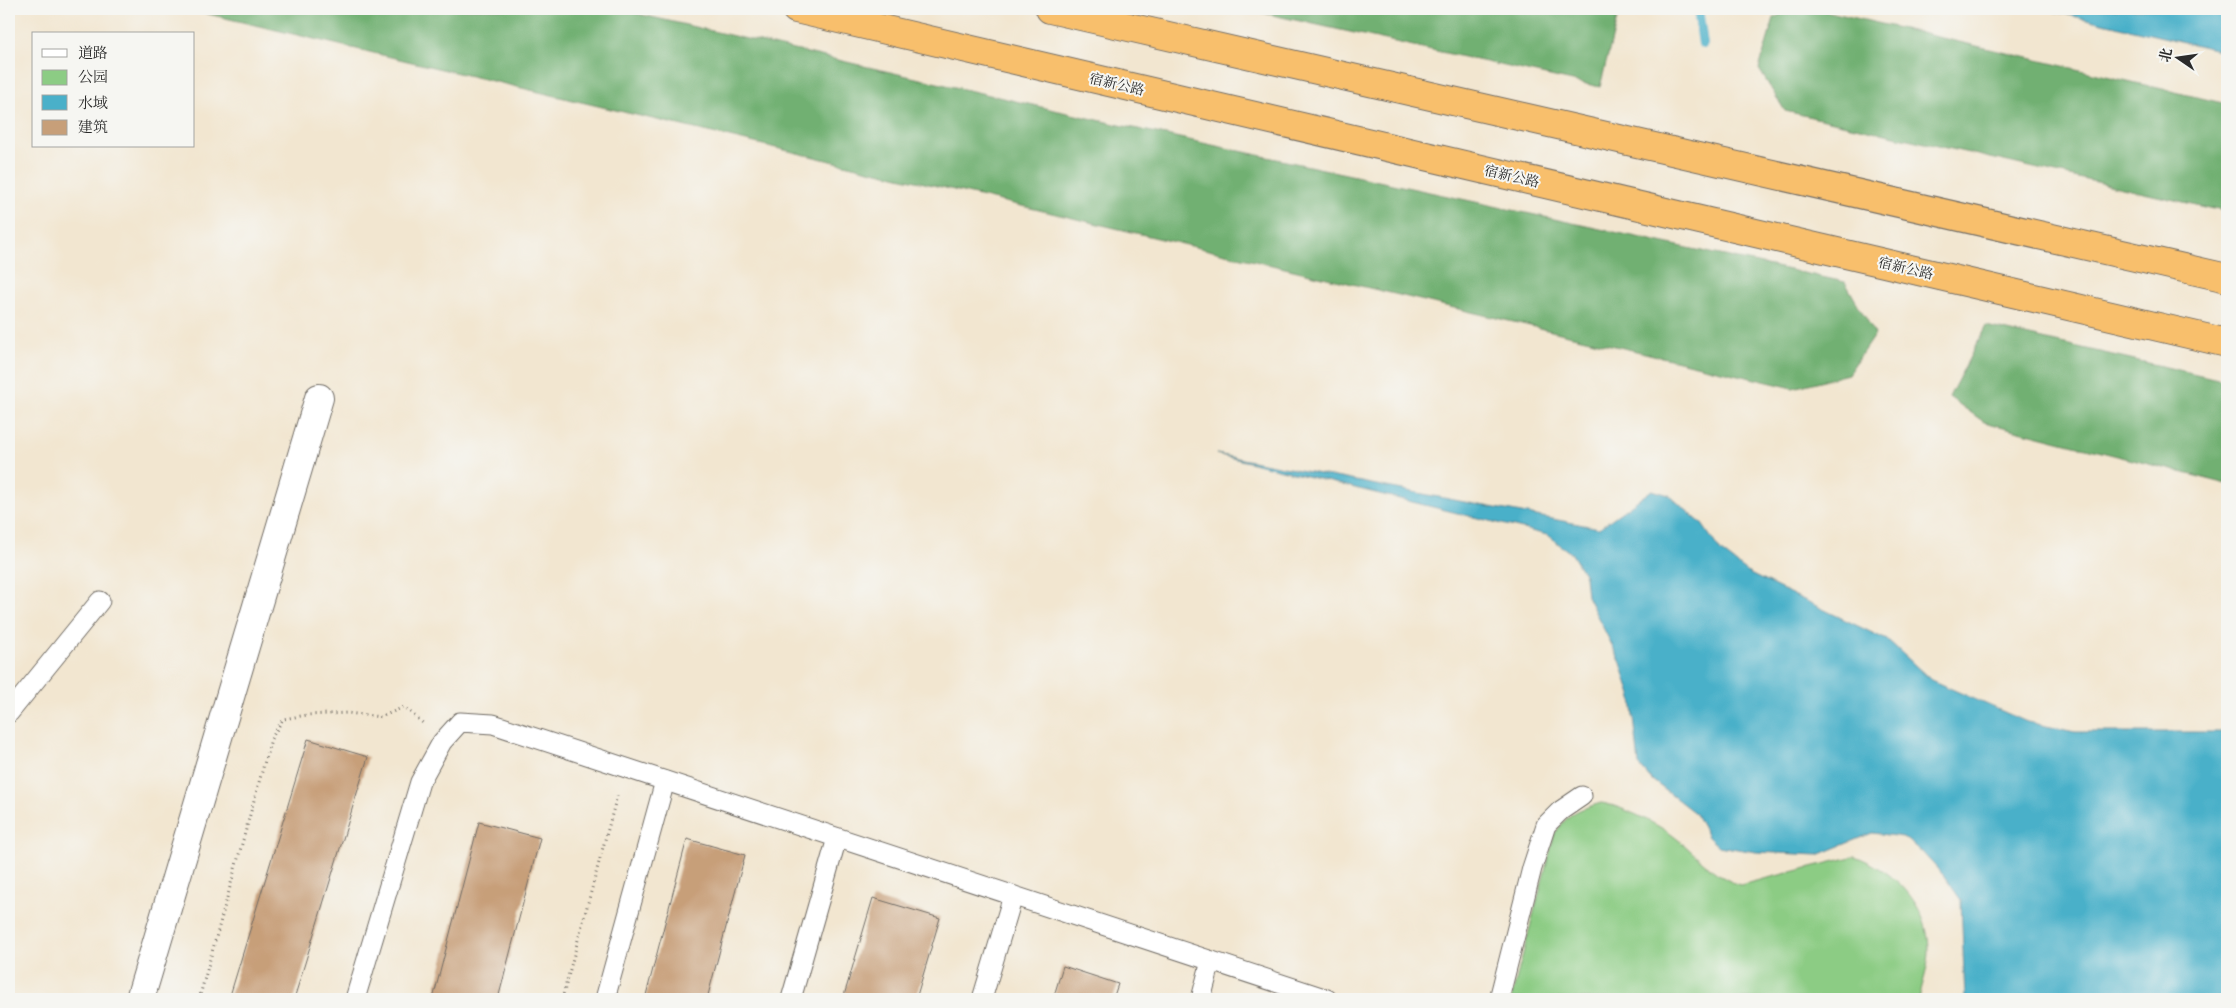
<svg xmlns="http://www.w3.org/2000/svg" width="2236" height="1008" viewBox="0 0 2236 1008" font-family="Vollkorn,'Noto Serif SC',serif">
  <style>
    .green { fill: #8ccc84; stroke: #5c7c58 }
    .forest { fill: #71b072; stroke: #4e6e4e }
    .water { fill: #4ab0c9; stroke: #3a6e7a }
    .lines { fill: none; stroke-linecap: round; stroke-linejoin: round }
    .stream { stroke: #4ab0c9; stroke-width: 10 }
    .building { fill: #c79f79 }
    .lane-casing { stroke: #716c65; stroke-width: 21 }
    .street-casing { stroke: #716c65; stroke-width: 30 }
    .highway-casing { stroke: #716c65; stroke-width: 30 }
    .path { stroke: #716c65; stroke-width: 3; stroke-dasharray: 1 4; stroke-linecap: butt }
    .lane { stroke: #fff; stroke-width: 19 }
    .street { stroke: #fff; stroke-width: 28 }
    .highway { stroke: #f8bf6c; stroke-width: 28 }
    .labels { text-anchor: middle; stroke-width: 4; stroke-linejoin: round; paint-order: stroke }
    .street-label { font-size: 14px; fill: #2b2b2b; stroke: #f6f6f2 }
  </style>
  <rect width="100%" height="100%" fill="#f6f6f2"/>
  <filter id="ink" filterUnits="userSpaceOnUse"><feTurbulence type="fractalNoise" baseFrequency=".02" numOctaves="2"/><feDisplacementMap in="SourceGraphic" scale="10" xChannelSelector="R" yChannelSelector="G"/><feConvolveMatrix kernelMatrix="1 2 1 2 8 2 1 2 1" color-interpolation-filters="sRGB"/></filter>
  <filter id="wash" filterUnits="userSpaceOnUse"><feTurbulence type="fractalNoise" baseFrequency=".0096" numOctaves="4" result="noise"/><feDisplacementMap in="SourceGraphic" scale="20" xChannelSelector="R" yChannelSelector="G"/><feGaussianBlur stdDeviation="1.12" result="paint"/><feColorMatrix in="noise" values="0 0 0 0 0 0 0 0 0 0 0 0 0 0 0 0 0 1.4 0 .05"/><feComposite in="paint" operator="in"/></filter>
  <g filter="url(#wash)">
    <rect width="100%" height="100%" fill="#f2e6d0"/>
    <path class="green" d="M1601,803C1619,805 1656,823 1672,835C1694,851 1713,877 1740,885L1855,856C1896,872 1928,904 1929,950C1929,966 1922,984 1919,999H1511L1555,833C1571,811 1575,811 1601,803Z"/>
    <g class="forest">
      <path d="M187,9H617L1115,124L1845,282L1875,334L1848,374L1793,388Z"/>
      <path d="M1245,9H1612L1617,19L1600,87Z"/>
      <path d="M1790,9H1817L2227,104V212L1785,111L1759,69L1774,18Z"/>
      <path d="M1986,326L2227,381V484L1984,422L1949,397Z"/>
    </g>
    <g class="water">
      <path d="M2043,9H2227V52Z"/>
      <path d="M1216,454L1599,528L1652,490L1669,495L1702,524L1721,552L1750,574L1889,641L1931,680L2027,722L2075,732H2227V999H1965L1961,900L1944,876L1922,852L1903,837L1872,833L1818,855L1756,852L1718,846L1708,837L1696,814L1652,780L1639,765L1632,698L1621,663L1587,596L1585,576L1572,554L1547,535Z"/>
    </g>
    <g class="lines">
      <path class="stream" d="M1698,9L1703,44"/>
    </g>
    <g id="blocks">
      <g class="building">
        <path d="M308,739L368,757L294,999H229Z"/>
        <path d="M479,822L540,838L498,999H433Z"/>
        <path d="M687,839L745,855L707,999H645Z"/>
        <path d="M873,898L940,918L916,999H843Z"/>
        <path d="M1063,966L1118,984L1113,999H1053Z"/>
      </g>
    </g>
  </g>
  <g filter="url(#ink)">
    <use href="#blocks" fill-opacity="0" stroke="#716c65" stroke-width="1"/>
    <g class="lines">
      <g class="lane-casing">
        <g id="lane">
          <path d="M9,713L100,601"/>
          <path d="M355,999L420,782L442,742L460,722L493,724L1327,999"/>
          <path d="M605,999L665,781"/>
          <path d="M791,999L837,838"/>
          <path d="M982,999L1013,896"/>
          <path d="M1201,999L1211,961"/>
          <path d="M1499,999L1532,868L1546,825L1560,811L1582,796"/>
        </g>
      </g>
      <g class="street-casing">
        <path id="street" d="M140,999L319,398"/>
      </g>
      <g class="highway-casing">
        <g id="highway">
          <path d="M796,9L2227,343"/>
          <path d="M1050,9L2227,278"/>
        </g>
      </g>
      <g class="path">
        <path d="M199,999L271,739L283,719L307,715L348,713L381,717L404,707L424,724"/>
        <path d="M562,999L618,792"/>
      </g>
      <use href="#lane" class="lane"/>
      <use href="#street" class="street"/>
      <use href="#highway" class="highway"/>
    </g>
  </g>
  <g class="labels">
    <g class="street-label">
      <text transform="translate(1117 84) rotate(13)" y="5">宿新公路</text>
      <text transform="translate(1512 176) rotate(13)" y="5">宿新公路</text>
      <text transform="translate(1906 268) rotate(13)" y="5">宿新公路</text>
    </g>
  </g>
  <rect width="2236" height="1008" fill="none" stroke="#f6f6f2" stroke-width="30"/>
  <rect x="32" y="32" width="162" height="115" fill="#f6f6f2" stroke="#a5a5a2"/>
  <rect x="42" y="49" width="25" height="8" fill="#ffffff" stroke="#a5a5a2"/>
  <text x="78" y="58" font-size="15" fill="#2b2b2b">道路</text>
  <rect x="42" y="70" width="25" height="15" fill="#8ccc84" stroke="#a5a5a2"/>
  <text x="78" y="82" font-size="15" fill="#2b2b2b">公园</text>
  <rect x="42" y="95" width="25" height="15" fill="#4ab0c9" stroke="#a5a5a2"/>
  <text x="78" y="108" font-size="15" fill="#2b2b2b">水域</text>
  <rect x="42" y="120" width="25" height="15" fill="#c79f79" stroke="#a5a5a2"/>
  <text x="78" y="132" font-size="15" fill="#2b2b2b">建筑</text>
  <g transform="translate(2178 58) rotate(283)" stroke="#f6f6f2" stroke-width="4" paint-order="stroke">
  <path d="M0-4L9 19L0 12L-9 19Z" fill="#2b2b2b"/>
  <text y="-8" font-size="14" font-weight="bold" text-anchor="middle" fill="#2b2b2b">北</text>
  </g>
</svg>
